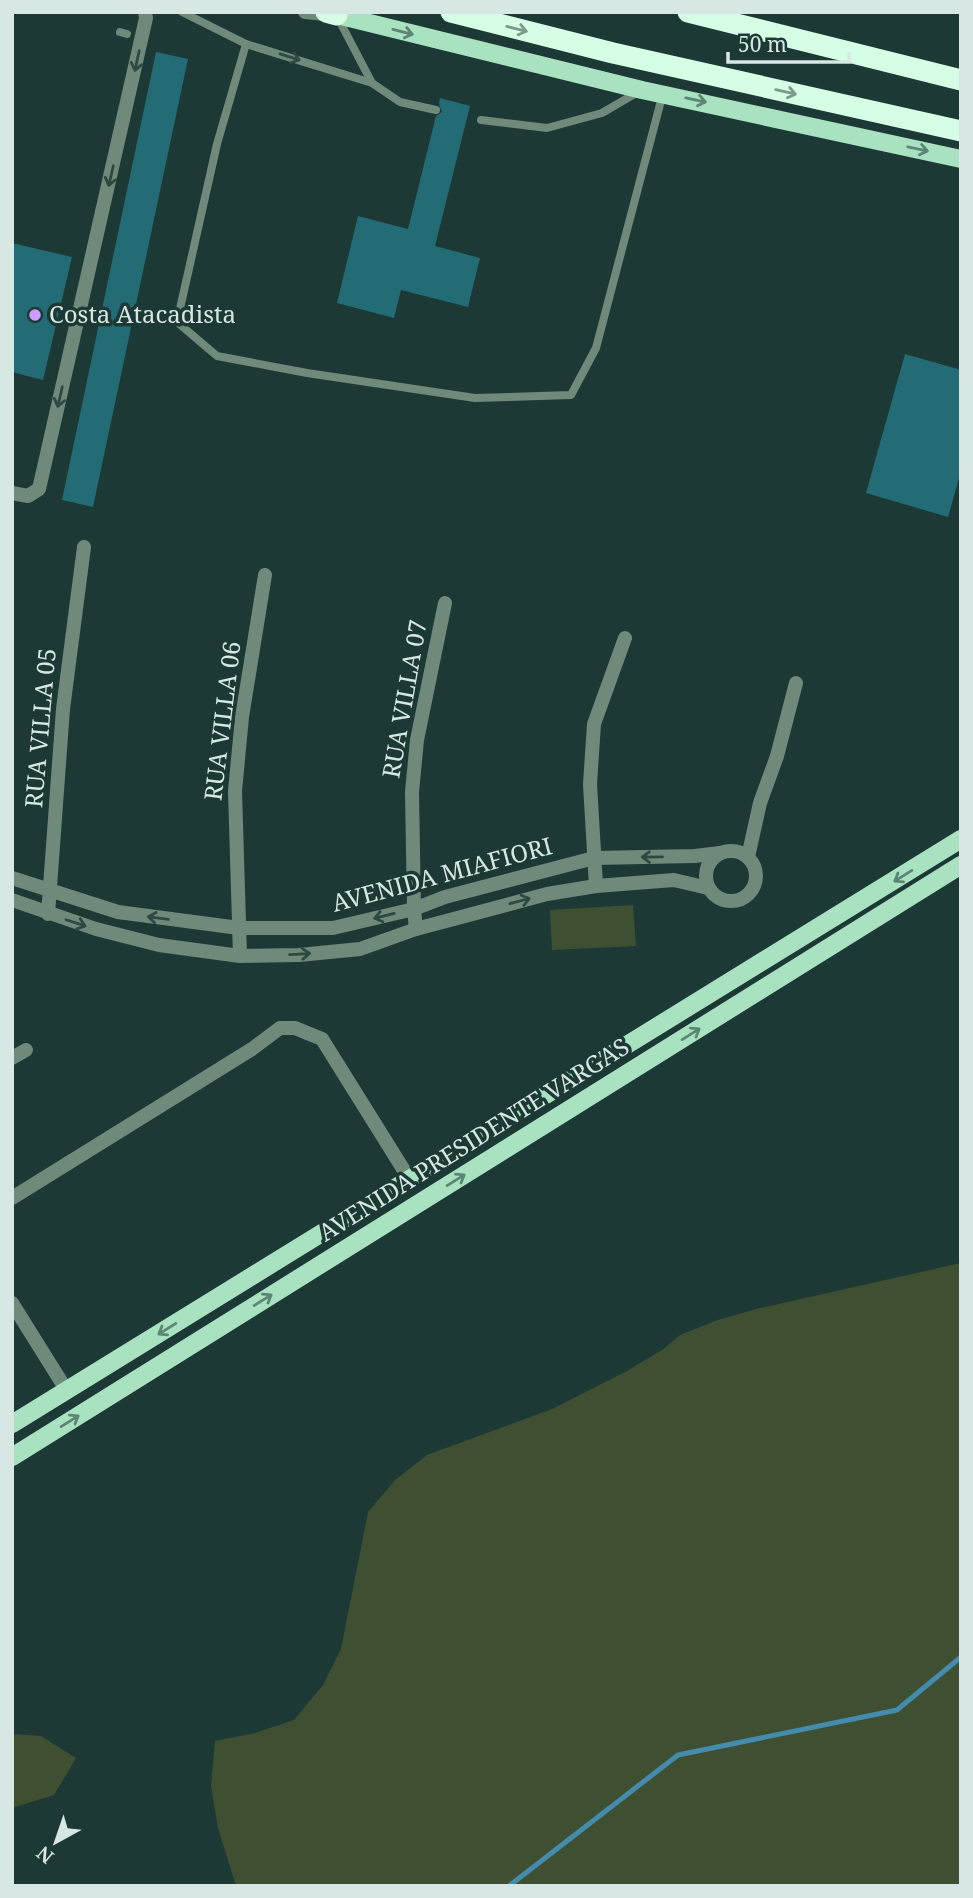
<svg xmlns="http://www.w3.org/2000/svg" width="973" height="1898" viewBox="0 0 973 1898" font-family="'Noto Serif',serif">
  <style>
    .green { fill: #3e5031 }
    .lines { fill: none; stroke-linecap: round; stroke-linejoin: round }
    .stream { stroke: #448bae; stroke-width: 5 }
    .building { fill: #236c76 }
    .service { stroke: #6f8a7a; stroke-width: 8 }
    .minor { stroke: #6f8a7a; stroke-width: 14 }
    .tertiary { stroke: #6f8a7a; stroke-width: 14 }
    .primary { stroke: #a9e2c0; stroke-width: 18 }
    .motorway { stroke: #d5fee4; stroke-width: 21 }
    .oneway { stroke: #789c8c }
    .oneway2 { stroke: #5b8574 }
    .oneway3 { stroke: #2d4943 }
    .poi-dot { fill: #d09dfe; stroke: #1c3935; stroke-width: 2.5 }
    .labels { text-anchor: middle; stroke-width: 7; stroke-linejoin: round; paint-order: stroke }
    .poi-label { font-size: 24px; fill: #d6e7e4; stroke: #1c3935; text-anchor: start }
    .street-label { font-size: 24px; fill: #d6e7e4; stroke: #1c3935 }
  </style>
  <rect width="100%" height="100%" fill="#1c3935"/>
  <g class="green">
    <path d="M633,905L636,946L552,950L550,910Z"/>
    <path d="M961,1263V1886H236L218,1828L211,1786L215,1741L255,1733L294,1720L323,1685L341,1649L368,1512L395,1480L427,1455L552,1409L627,1371L662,1350L680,1335L718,1320L756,1309Z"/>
    <path d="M12,1734L41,1736L76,1758L54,1795L12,1808Z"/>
  </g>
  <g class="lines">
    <path class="stream" d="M509,1886L678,1755L897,1710L961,1657"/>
  </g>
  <g class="building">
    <path d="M156,52L188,59L93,507L62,500Z"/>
    <path d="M440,98L470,106L435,246L480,258L468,307L401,290L394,318L337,303L358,216L408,229L436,116L442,112L439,104Z"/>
    <path d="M12,243L72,257L43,380L12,372Z"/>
    <path d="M905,354L961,370V471L948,517L866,493Z"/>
  </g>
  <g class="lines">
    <g class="service">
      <path d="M182,12L246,44L372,83"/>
      <path d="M338,18L372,83L400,102L436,110"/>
      <path d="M120,32L127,34"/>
      <path d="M246,44L217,144L177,322L217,356L307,373L475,398L571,395L596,348L663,93"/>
      <path d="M481,120L547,128L602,113L638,92"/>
    </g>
    <g class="minor">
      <path d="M12,493L28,496L39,489L146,18L145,12"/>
      <path d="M748,857L760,803L777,756L796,683"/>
      <path d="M596,886L590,784L594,724L625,638"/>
      <path d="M48,914L63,709L84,547"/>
      <path d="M416,929L414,909L412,792L417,740L445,603"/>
      <path d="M240,956L235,791L242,717L265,575"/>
      <path d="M12,1058L26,1050"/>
      <path d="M12,1198L252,1049L280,1028H295L322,1039L410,1180"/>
      <path d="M12,1303L67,1391"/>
    </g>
    <g class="tertiary">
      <path d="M305,12L335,15"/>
      <circle cx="731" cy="876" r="25"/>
      <path d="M12,878L118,912L239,928H333L414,909L445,897L594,858L695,856L720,853"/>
      <path d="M12,900L96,929L159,945L240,956L299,955L360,949L416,929L547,894L596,886L674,880L708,888"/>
    </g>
    <g class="primary">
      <path d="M337,15L642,90L961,159"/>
      <path d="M12,1424L961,839"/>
      <path d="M12,1457L961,865"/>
    </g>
    <g class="motorway">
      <path d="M326,12L337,15"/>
      <path d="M451,12L613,53L961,131"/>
      <path d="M688,12L961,80"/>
    </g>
  </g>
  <defs><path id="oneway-shaft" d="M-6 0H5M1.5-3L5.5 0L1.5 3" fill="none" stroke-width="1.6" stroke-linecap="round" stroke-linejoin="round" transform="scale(1.75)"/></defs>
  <g class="oneway">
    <use href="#oneway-shaft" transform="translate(517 29) rotate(14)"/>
    <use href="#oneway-shaft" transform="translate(786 92) rotate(13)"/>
  </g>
  <g class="oneway2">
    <use href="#oneway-shaft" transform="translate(403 32) rotate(14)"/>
    <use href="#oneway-shaft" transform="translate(696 100) rotate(12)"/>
    <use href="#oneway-shaft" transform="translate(918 149) rotate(12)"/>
    <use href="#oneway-shaft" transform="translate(903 876) rotate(148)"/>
    <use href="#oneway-shaft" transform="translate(691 1034) rotate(-32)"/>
    <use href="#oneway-shaft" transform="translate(456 1180) rotate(-32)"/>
    <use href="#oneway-shaft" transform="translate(263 1300) rotate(-32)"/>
    <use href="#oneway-shaft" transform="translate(167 1329) rotate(148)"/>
    <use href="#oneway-shaft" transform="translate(70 1421) rotate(-32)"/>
  </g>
  <g class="oneway3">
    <use href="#oneway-shaft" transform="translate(290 57) rotate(17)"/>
    <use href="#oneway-shaft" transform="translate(137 61) rotate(102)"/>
    <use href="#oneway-shaft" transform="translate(111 176) rotate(103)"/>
    <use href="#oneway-shaft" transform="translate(60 397) rotate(103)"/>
    <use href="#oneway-shaft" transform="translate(652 857) rotate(179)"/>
    <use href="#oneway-shaft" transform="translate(520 901) rotate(-15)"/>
    <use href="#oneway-shaft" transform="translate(384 916) rotate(166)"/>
    <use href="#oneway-shaft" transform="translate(158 918) rotate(-172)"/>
    <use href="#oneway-shaft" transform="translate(76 923) rotate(18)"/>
    <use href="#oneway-shaft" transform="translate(300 954) rotate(-3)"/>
  </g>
  <circle class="poi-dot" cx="35" cy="315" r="7"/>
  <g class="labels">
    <g class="poi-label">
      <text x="49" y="323">Costa Atacadista</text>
    </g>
    <g class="street-label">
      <text transform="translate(405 699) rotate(-80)" y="8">RUA VILLA 07</text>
      <text transform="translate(223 721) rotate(-83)" y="8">RUA VILLA 06</text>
      <text transform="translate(41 728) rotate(-85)" y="8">RUA VILLA 05</text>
      <text transform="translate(442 875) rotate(-15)" y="8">AVENIDA MIAFIORI</text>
      <text transform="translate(474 1140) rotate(-32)" y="8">AVENIDA PRESIDENTE VARGAS</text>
    </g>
  </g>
  <rect width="973" height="1898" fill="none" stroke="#d6e7e4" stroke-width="28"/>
  <g transform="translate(56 1842) rotate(220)" stroke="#1c3935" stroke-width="5" paint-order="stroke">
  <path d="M0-5L12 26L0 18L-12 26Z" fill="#d6e7e4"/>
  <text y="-10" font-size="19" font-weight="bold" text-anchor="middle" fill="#d6e7e4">N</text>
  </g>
  <path d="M728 52v10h121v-10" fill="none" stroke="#d6e7e4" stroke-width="3.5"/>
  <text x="738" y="52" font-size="21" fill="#d6e7e4" stroke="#1c3935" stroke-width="5" paint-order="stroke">50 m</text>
</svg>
